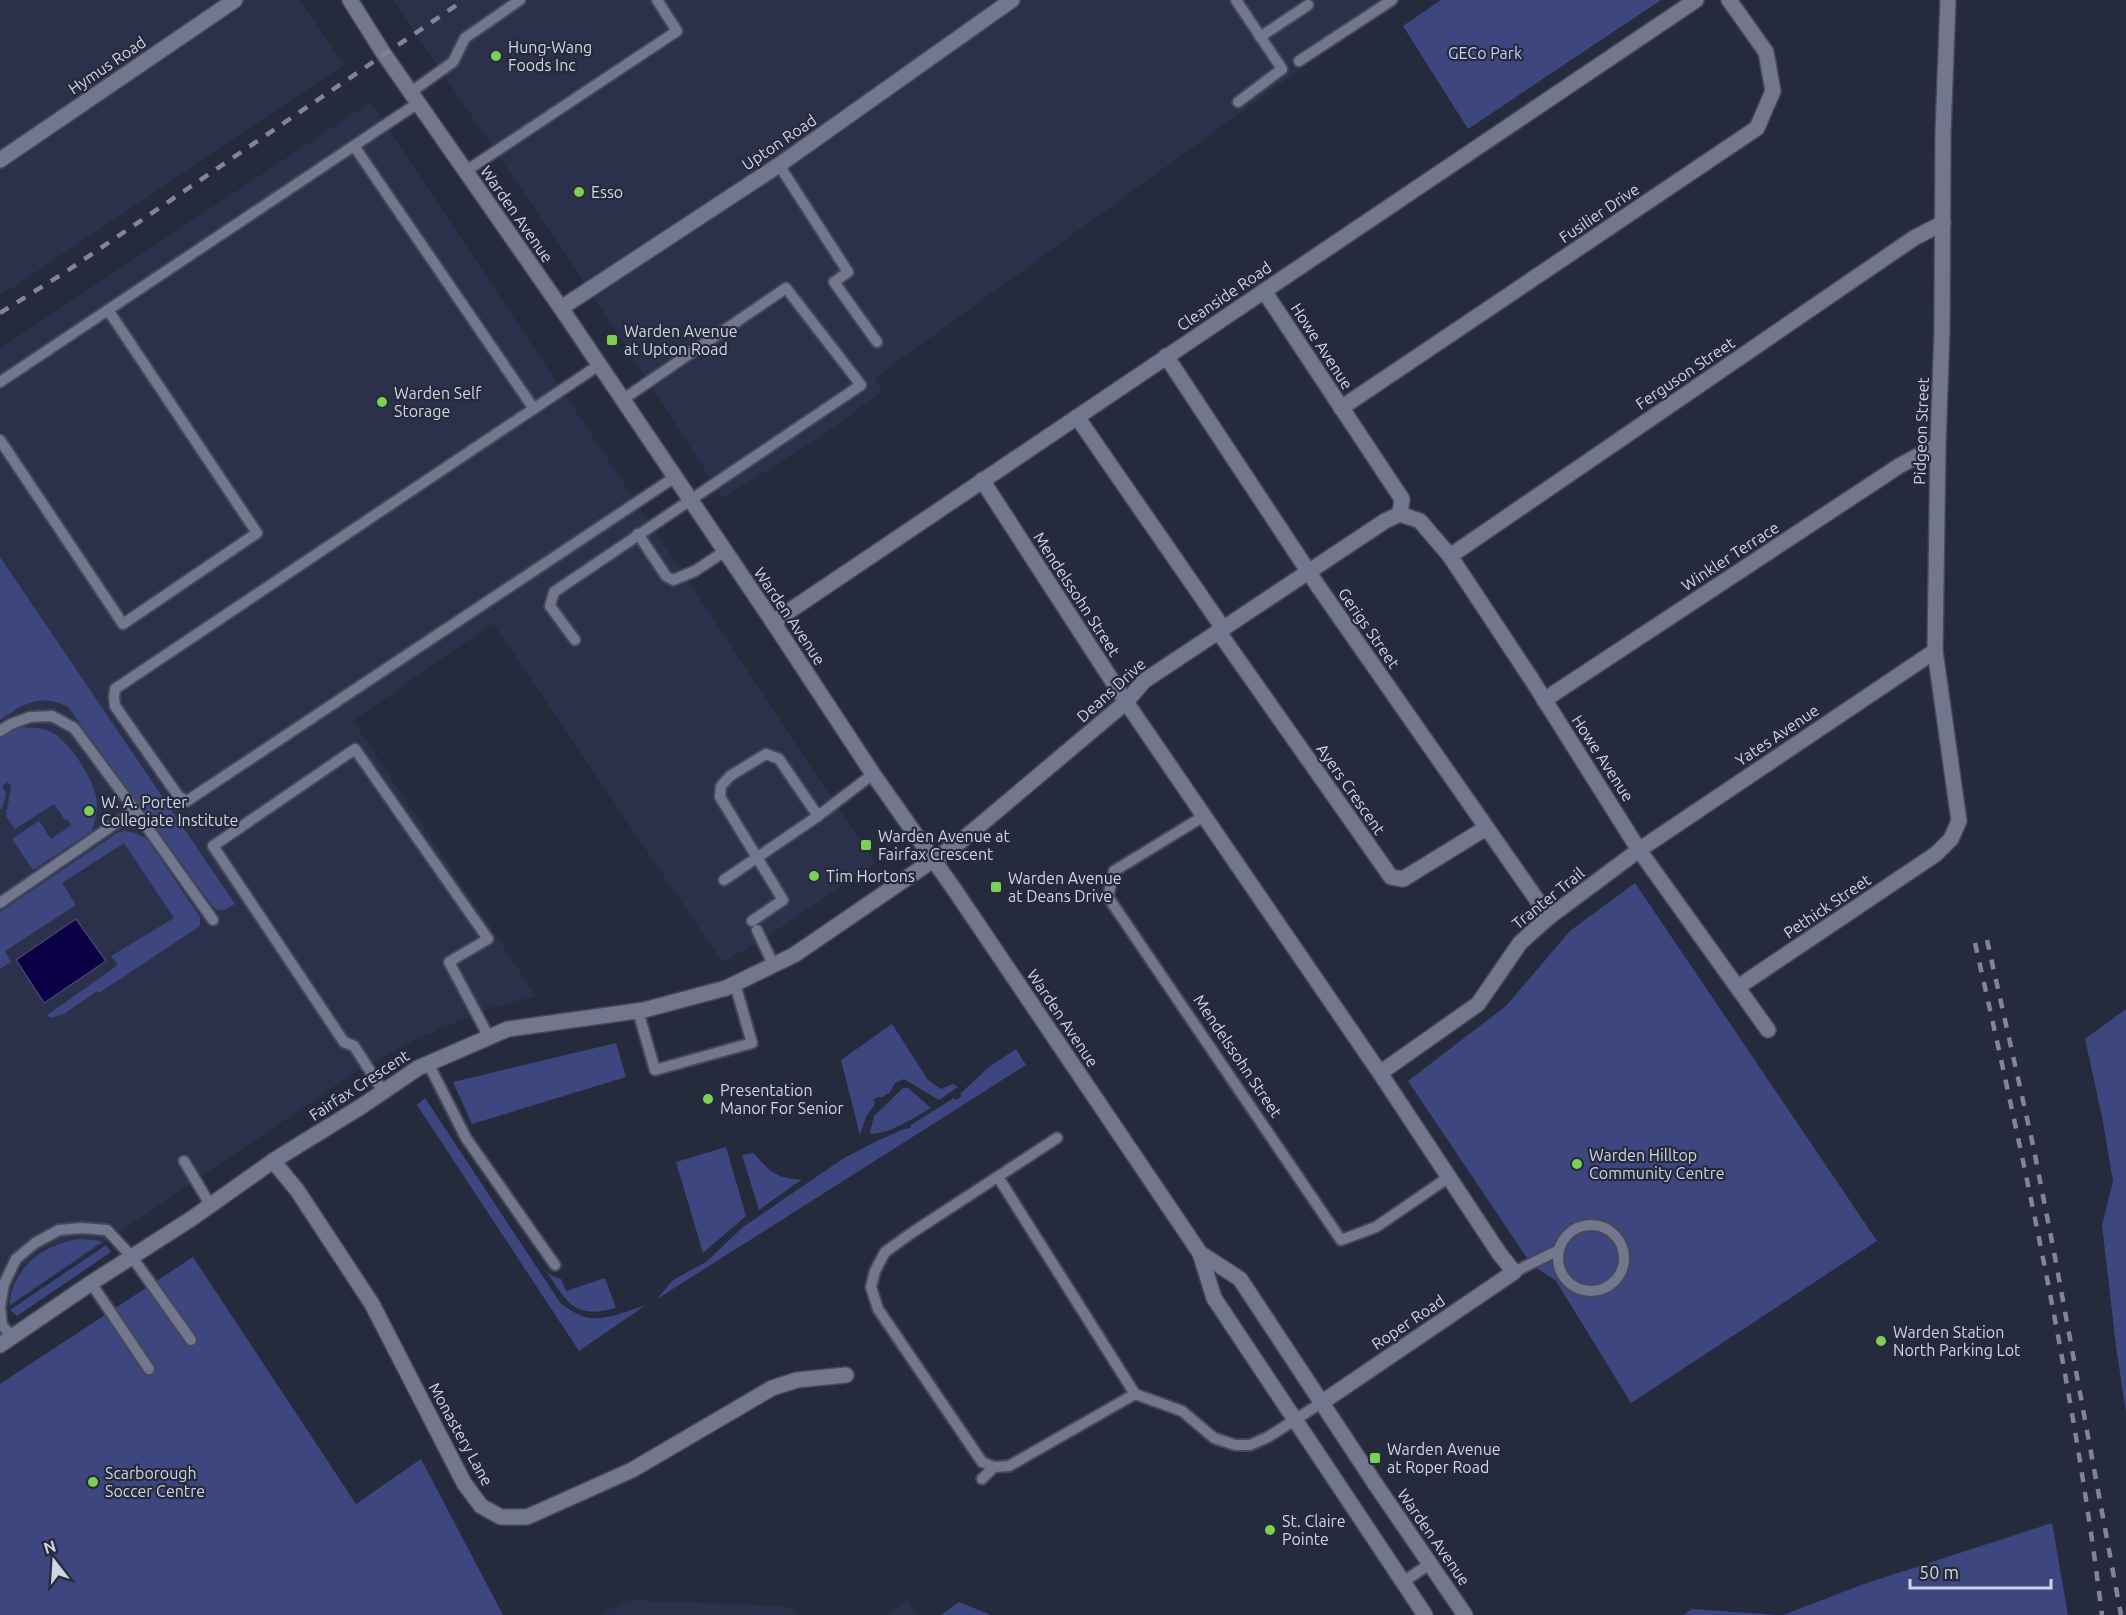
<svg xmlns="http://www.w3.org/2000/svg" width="2126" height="1615" viewBox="0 0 2126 1615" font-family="Ubuntu,sans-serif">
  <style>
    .built { fill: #2c314b }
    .green { fill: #3d467e }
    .water { fill: #0b0045; stroke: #464074; stroke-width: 1.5 }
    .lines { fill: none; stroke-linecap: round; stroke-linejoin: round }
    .stream { stroke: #464074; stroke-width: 5 }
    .service-casing { stroke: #454859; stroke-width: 14 }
    .minor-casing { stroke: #454859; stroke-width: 18 }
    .secondary-casing { stroke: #454859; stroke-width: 18 }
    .service { stroke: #72778e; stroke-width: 10 }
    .minor { stroke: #72778e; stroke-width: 15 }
    .secondary { stroke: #72778e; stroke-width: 15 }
    .rail { stroke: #828595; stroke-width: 4.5; stroke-dasharray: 10 10; stroke-linecap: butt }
    .poi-dot { fill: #7cd155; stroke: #262a3d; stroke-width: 2 }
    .labels { text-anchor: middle; stroke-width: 4.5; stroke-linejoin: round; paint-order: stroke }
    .poi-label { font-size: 16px; fill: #d1d4e1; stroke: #262a3d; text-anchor: start }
    .park-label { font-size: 16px; fill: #c4cdf8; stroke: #262a3d }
    .street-label { font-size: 16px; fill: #d1d4e1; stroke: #262a3d }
  </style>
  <rect width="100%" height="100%" fill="#262a3d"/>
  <g class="built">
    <path d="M0,0H300L344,65L9,290L0,294Z"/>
    <path d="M393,0H1395L875,378L882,391L825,434L723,498L573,265Z"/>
    <path d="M371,102L875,863L758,943L722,962L493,623L353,721L536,996L489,1008L416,1039L357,1071L0,1313V348Z"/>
    <path d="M629,1600L785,1606L800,1615H599Z"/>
    <path d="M908,1601L917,1615H885Z"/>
  </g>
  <g class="green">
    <path d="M1441,0H1661L1468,129L1403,26Z"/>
    <path d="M0,557L235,904L224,910H217L211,904L68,707C40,692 23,704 0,720Z"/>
    <path d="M20,727C30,728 42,727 51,732C70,741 97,784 97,804C97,814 94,823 92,831L33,870L12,839L39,821L51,839L69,827L71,824L67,819L65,820L54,804L15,829L6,816L11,787L8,782L2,786L6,794L2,809H0V738Z"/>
    <path d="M124,831L135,833L147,839L200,917V926L99,993L97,991L64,1014L50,1018L47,1015L118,965L111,956L174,918L124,843L62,883L76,905L5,951L11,962L0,969V912L117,833Z"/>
    <path d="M1635,883L1877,1241L1631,1403L1556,1281L1531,1264L1408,1081L1506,1006L1570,931Z"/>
    <path d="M2126,1009V1413L2116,1346L2102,1225L2113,1181L2102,1117L2085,1039Z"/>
    <path d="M892,1024L928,1080L941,1089L953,1084L958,1087L939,1100L904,1079L895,1083L890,1092L883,1097H878L873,1100L875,1104L866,1117L860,1135L841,1060Z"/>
    <path d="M616,1043L626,1077L472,1124L453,1082Z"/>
    <path d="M1016,1049L1026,1065L657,1299L673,1280L706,1262L743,1227L844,1158L879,1140L904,1129L911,1128V1125L954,1098L956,1100L962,1096L960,1094L989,1067Z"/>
    <path d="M903,1088H908L931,1108C915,1117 890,1134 871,1134L870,1132L874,1116Z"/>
    <path d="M425,1098L561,1304C568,1308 574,1313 582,1316C601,1323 627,1311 646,1305L579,1351L417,1105Z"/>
    <path d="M726,1147L746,1216L703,1253L676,1162Z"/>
    <path d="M754,1153C770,1173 775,1177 801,1180L759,1210L742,1155Z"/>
    <path d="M80,1239L96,1240L102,1242L10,1305C9,1297 12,1290 15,1283C27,1257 52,1243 80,1239Z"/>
    <path d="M106,1245L111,1252L17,1316L10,1310Z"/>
    <path d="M193,1257L356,1504L421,1459L503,1615H0V1384Z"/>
    <path d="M546,1271L552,1276L561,1279L566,1291L605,1278L616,1308C574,1320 567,1302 546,1271Z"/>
    <path d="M2052,1523L2068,1615H1783L1861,1585Z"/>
    <path d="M959,1602L991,1615H941Z"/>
    <path d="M1692,1609L1779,1615H1683Z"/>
  </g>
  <path class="water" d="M76,919L106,961L44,1003L16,960Z"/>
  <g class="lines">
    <path class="stream" d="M2003,1615H2004"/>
    <g class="service-casing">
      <g id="service">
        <path d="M1236,0L1282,69L1238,102"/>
        <path d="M1260,37L1308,5"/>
        <path d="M1299,61L1392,0"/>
        <path d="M411,92L453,62L465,38L520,0"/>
        <path d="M354,146L534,409"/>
        <path d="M779,165L848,272L834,282L877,342"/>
        <path d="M466,171L677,31L657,0"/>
        <path d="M599,365L115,689L114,697L115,706L179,797L187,801L675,477"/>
        <path d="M0,382L418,103"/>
        <path d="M0,440L123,624L257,533L108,310"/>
        <path d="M638,534L666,576L673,580L695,571L725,551"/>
        <path d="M575,640L550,606L554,592L861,385L786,288L622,400"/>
        <path d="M0,731L11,724L30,717L52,716L74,728L135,810"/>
        <path d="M1204,816L1114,871L1108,897L1341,1240L1376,1227L1449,1177"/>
        <path d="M724,880L818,816L873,774"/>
        <path d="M0,903L135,810L213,920"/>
        <path d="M752,921L783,900L720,797L721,786L730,776L766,754L779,759L818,816"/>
        <path d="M757,930L773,964"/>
        <path d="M638,1011L655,1070L752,1043L735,984"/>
        <path d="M428,1063L466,1138L555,1265"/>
        <path d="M383,1091L354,1046L344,1042L213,846L355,749L488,939L449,962L489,1037"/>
        <path d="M1057,1138L913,1232L885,1252L875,1271L871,1287L878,1309L982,1462L994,1467L1009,1466L1135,1394"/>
        <path d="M184,1161L211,1206"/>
        <path d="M998,1177L1135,1394L1182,1411L1214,1438L1235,1445H1250L1268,1437L1321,1403"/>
        <circle cx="1591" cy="1258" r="33"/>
        <path d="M1514,1272L1559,1250"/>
        <path d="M91,1283L149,1369"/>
        <path d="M12,1337L2,1325L0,1307L4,1284L16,1259L35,1243L59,1230L81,1228L107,1230L132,1257L191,1340"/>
        <path d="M982,1479L994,1467"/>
        <path d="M1403,1582L1431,1563"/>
      </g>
    </g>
    <g class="minor-casing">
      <g id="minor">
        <path d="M0,160L235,0"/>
        <path d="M1264,291L1402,499L1400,514"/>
        <path d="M561,308L779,165L1012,0"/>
        <path d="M1166,356L1320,589L1549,917"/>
        <path d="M1341,408L1757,128L1773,91L1766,52L1729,0"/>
        <path d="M1077,417L1223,628"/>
        <path d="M982,480L1126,702L1380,1073L1499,1253L1514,1272L1321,1403"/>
        <path d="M1450,556L1914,238L1943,223"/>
        <path d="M773,622L1696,0"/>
        <path d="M1218,631L1391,877L1403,879L1486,828"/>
        <path d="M1544,700L1899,466L1938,445"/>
        <path d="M1738,987L1936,854L1951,839L1959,821L1935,651L1938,445L1942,330L1943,133L1948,0"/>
        <path d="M1380,1073L1478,1004L1520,943L1549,917L1639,850L1935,651"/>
        <path d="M273,1161L297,1190L372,1304L464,1483L481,1506L501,1517H527L632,1470L772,1388L797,1380L846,1375"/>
        <path d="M0,1345L91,1283L191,1219L273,1161L362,1106L418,1068L508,1029L644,1010L726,988L794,955L961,841L1126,702L1144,681L1385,521L1400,514L1420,521L1450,556L1532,680L1639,850L1768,1030"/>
      </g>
    </g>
    <g class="secondary-casing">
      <g id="secondary">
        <path d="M350,0L384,54L561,308L773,622L873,774L954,889L1200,1253L1214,1298L1425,1615"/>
        <path d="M1200,1253L1240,1279L1376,1485L1465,1615"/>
      </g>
    </g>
    <use href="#service" class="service"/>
    <use href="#minor" class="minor"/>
    <use href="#secondary" class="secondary"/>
    <g class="rail">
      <path d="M0,313L67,271L464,0"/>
      <path d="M1987,940L2033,1145L2054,1252L2121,1615"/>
      <path d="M1975,943C2025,1165 2074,1388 2102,1615"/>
    </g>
  </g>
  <g class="poi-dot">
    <circle cx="496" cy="56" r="6"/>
    <circle cx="579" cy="192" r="6"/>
    <rect x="606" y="334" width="12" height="12" rx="3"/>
    <circle cx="382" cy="402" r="6"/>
    <circle cx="89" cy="811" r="6"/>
    <rect x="860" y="839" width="12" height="12" rx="3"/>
    <circle cx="814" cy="876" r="6"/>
    <rect x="990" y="881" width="12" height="12" rx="3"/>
    <circle cx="708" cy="1099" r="6"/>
    <circle cx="1577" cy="1164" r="6"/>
    <circle cx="1881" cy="1341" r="6"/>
    <rect x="1369" y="1452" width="12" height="12" rx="3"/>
    <circle cx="93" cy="1482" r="6"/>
    <circle cx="1270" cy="1530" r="6"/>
  </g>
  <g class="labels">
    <g class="poi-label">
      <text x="508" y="53">Hung-Wang<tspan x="508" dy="18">Foods Inc</tspan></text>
      <text x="591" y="198">Esso</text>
      <text x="624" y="337">Warden Avenue<tspan x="624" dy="18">at Upton Road</tspan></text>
      <text x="394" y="399">Warden Self<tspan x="394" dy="18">Storage</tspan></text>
      <text x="101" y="808">W. A. Porter<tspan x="101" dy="18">Collegiate Institute</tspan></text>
      <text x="878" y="842">Warden Avenue at<tspan x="878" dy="18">Fairfax Crescent</tspan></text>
      <text x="826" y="882">Tim Hortons</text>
      <text x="1008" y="884">Warden Avenue<tspan x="1008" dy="18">at Deans Drive</tspan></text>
      <text x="720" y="1096">Presentation<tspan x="720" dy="18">Manor For Senior</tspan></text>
      <text x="1589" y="1161">Warden Hilltop<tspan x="1589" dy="18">Community Centre</tspan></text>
      <text x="1893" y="1338">Warden Station<tspan x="1893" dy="18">North Parking Lot</tspan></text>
      <text x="1387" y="1455">Warden Avenue<tspan x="1387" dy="18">at Roper Road</tspan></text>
      <text x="105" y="1479">Scarborough<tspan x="105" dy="18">Soccer Centre</tspan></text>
      <text x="1282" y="1527">St. Claire<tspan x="1282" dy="18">Pointe</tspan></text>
    </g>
    <g class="park-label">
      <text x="1485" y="59">GECo Park</text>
    </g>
    <g class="street-label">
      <text transform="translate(107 65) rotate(-34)" y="6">Hymus Road</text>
      <text transform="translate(779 142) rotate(-34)" y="6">Upton Road</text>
      <text transform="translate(1599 213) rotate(-34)" y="6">Fusilier Drive</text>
      <text transform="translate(517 214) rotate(55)" y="6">Warden Avenue</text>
      <text transform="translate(1224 296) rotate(-34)" y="6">Cleanside Road</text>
      <text transform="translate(1322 346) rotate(57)" y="6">Howe Avenue</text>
      <text transform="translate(1685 373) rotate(-34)" y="6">Ferguson Street</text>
      <text transform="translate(1921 431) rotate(-88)" y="6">Pidgeon Street</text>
      <text transform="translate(1730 556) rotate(-33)" y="6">Winkler Terrace</text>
      <text transform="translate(1077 594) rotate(57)" y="6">Mendelssohn Street</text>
      <text transform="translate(790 616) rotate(56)" y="6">Warden Avenue</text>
      <text transform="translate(1369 628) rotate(55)" y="6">Gerigs Street</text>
      <text transform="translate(1111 690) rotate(-42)" y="6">Deans Drive</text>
      <text transform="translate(1777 735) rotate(-34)" y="6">Yates Avenue</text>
      <text transform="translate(1603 758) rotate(57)" y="6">Howe Avenue</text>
      <text transform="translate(1351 789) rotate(55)" y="6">Ayers Crescent</text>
      <text transform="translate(1548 898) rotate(-39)" y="6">Tranter Trail</text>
      <text transform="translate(1827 906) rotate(-34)" y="6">Pethick Street</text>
      <text transform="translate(1063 1018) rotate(56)" y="6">Warden Avenue</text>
      <text transform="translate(1238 1056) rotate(56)" y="6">Mendelssohn Street</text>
      <text transform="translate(359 1085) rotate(-33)" y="6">Fairfax Crescent</text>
      <text transform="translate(1408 1322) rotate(-34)" y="6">Roper Road</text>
      <text transform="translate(461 1434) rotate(61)" y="6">Monastery Lane</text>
      <text transform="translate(1434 1537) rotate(55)" y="6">Warden Avenue</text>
    </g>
  </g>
  <g transform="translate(54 1561) rotate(343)" stroke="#262a3d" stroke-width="4.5" paint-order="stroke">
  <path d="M0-4.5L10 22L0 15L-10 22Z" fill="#d1d4e1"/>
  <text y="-9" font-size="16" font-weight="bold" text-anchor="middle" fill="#d1d4e1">N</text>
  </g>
  <path d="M1910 1579v9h141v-9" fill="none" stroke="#d1d4e1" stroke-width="3"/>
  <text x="1919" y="1579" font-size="18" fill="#d1d4e1" stroke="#262a3d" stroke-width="4.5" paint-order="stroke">50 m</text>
</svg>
